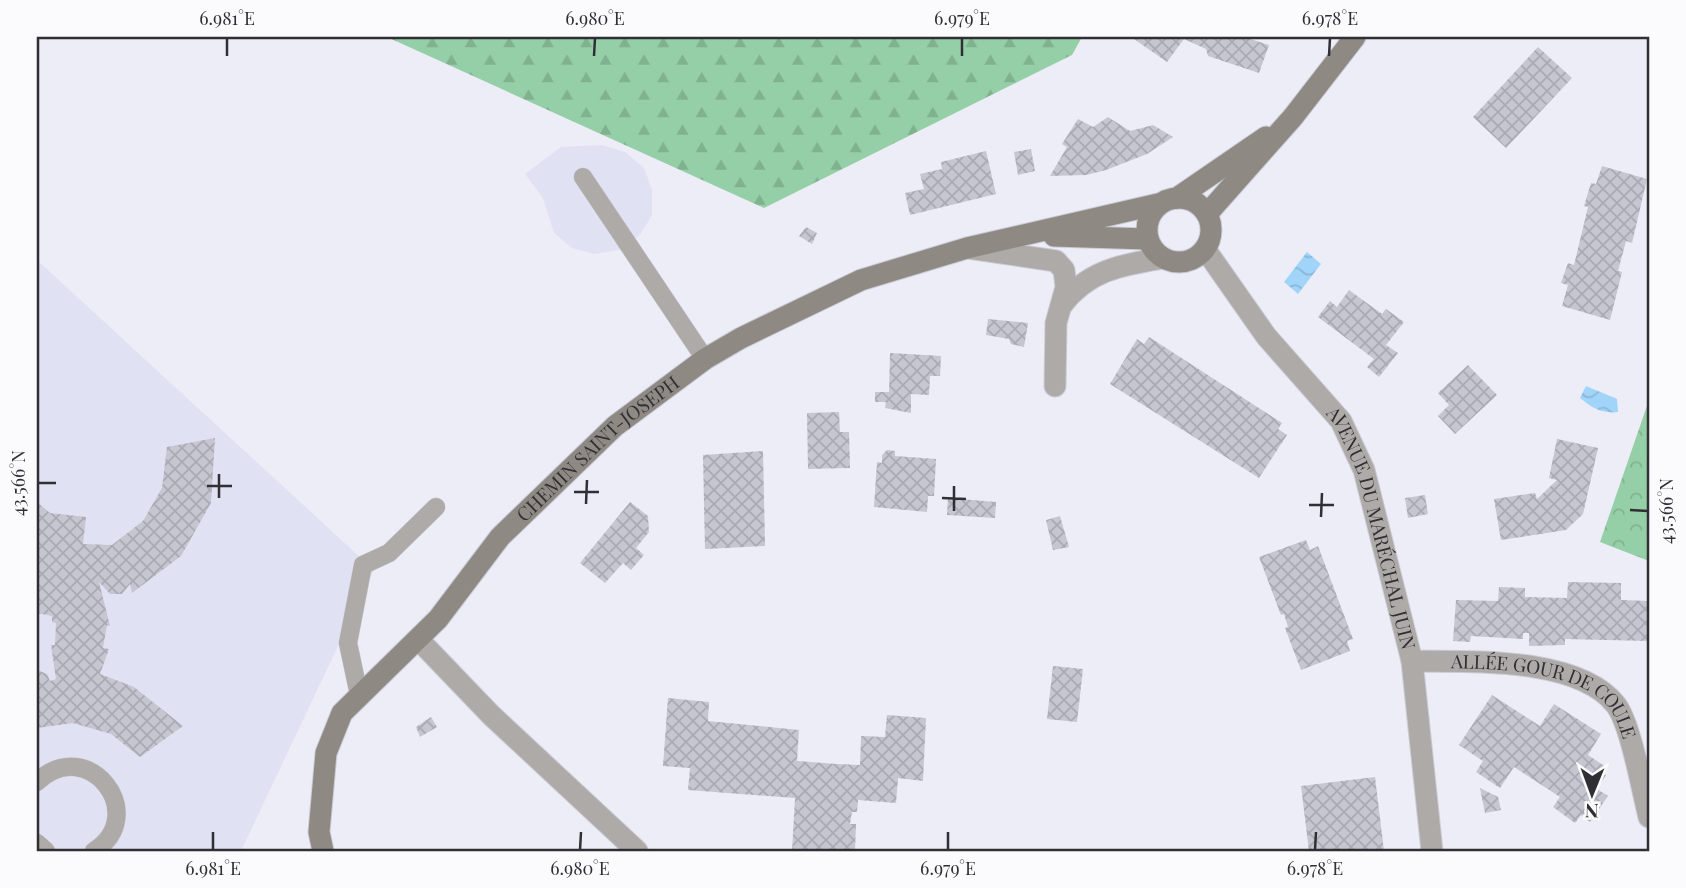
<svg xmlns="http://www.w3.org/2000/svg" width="1686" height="888" viewBox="0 0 1686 888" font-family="'Playfair Display',serif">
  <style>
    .built { fill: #e1e1f4 }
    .forest { fill: url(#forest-firs) }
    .park { fill: url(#park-crowns) }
    .water { fill: url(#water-waves) }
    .building { fill: url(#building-cross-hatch) }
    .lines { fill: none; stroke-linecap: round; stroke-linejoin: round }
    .lane-casing { stroke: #cbcbd5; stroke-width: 19 }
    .street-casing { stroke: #cbcbd5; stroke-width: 23 }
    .secondary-casing { stroke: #cbcbd5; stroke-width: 23 }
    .lane { stroke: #aeaaa7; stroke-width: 18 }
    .street { stroke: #aeaaa7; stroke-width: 21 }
    .secondary { stroke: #8f8984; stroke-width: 21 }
    .ticks { fill: none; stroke: #2f2f34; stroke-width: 2.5 }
    .labels { text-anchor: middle; stroke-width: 6; stroke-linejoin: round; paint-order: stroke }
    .street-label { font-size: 19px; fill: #2f2f34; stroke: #fbfbfd }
    .neatline { fill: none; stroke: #2f2f34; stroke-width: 2.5 }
    .ticks-label { font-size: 18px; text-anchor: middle; fill: #2f2f34 }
  </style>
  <defs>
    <pattern id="forest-firs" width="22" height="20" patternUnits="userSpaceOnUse" patternTransform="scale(1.75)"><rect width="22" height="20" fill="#95cfa7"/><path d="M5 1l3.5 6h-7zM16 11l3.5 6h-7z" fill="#81b290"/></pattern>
    <pattern id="park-crowns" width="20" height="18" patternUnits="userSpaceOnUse" patternTransform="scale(1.75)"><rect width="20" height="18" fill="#95cfa7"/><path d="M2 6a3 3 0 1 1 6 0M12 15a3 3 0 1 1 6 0" fill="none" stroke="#81b290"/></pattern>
    <pattern id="water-waves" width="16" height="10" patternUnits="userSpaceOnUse" patternTransform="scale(1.75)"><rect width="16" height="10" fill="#a0d5f9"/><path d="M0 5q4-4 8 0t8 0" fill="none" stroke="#8ab7d6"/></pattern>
    <pattern id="building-cross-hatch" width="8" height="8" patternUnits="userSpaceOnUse" patternTransform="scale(1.75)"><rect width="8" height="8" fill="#c6c6d1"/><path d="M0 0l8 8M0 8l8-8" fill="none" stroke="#aaaab4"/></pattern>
  </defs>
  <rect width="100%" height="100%" fill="#ededf8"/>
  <g class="built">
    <path d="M602,145L625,152L644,168L652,190V215L640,235L620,250L594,254L572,248L554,233L543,198L525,174L561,147Z"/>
    <path d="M37,260L374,570L241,851H37Z"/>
  </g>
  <path class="forest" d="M387,37H1082L1072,55L764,208Z"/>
  <path class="park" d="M1649,400V561L1600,542Z"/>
  <g class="water">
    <path d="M1307,252L1321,264L1298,294L1284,282Z"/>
    <path d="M1586,386L1617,399L1618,412C1603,414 1592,408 1580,398Z"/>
  </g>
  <g class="building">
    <path d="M1131,37H1244L1269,45L1259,73L1208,56L1206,49L1184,39L1167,62Z"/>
    <path d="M1538,47L1572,78L1506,148L1473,117Z"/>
    <path d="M1108,117L1130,131L1153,125L1173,137L1147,154L1106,170L1086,175L1050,176L1067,147L1062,144L1078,119L1093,127Z"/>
    <path d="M1031,149L1035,171L1018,175L1014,152Z"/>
    <path d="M986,151L996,194L910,215L905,193L924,189L920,174L942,169L941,162Z"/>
    <path d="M1602,166L1647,179L1632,243L1626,241L1618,271L1622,272L1610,320L1562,306L1568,285L1561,283L1568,263L1574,265L1588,207L1584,206L1591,183L1596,184Z"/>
    <path d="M806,227L817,233L812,244L799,236Z"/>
    <path d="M1349,290L1382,314L1386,309L1404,322L1386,345L1398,353L1379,377L1367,367L1374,359L1318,317L1330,301L1337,307Z"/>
    <path d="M988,319L1028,323L1024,347L1011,344L1009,339L986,335Z"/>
    <path d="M1149,337L1282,423L1278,429L1287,435L1259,478L1110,384L1137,339L1144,344Z"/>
    <path d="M890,353L941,356L940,376H930L929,395L911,394V413L885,408L886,402H875V392H889Z"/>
    <path d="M1468,365L1497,395L1455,434L1438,416L1449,405L1438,393Z"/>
    <path d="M839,412L840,432H849L850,468L808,469L807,413Z"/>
    <path d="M215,438L211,503L181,556L132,593L130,584L122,594H110L99,582L110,626L107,625L103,648L109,649L100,674L134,687L183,726L140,757L111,734L73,723L37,728V670L47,674L50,681L56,679L51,645H55L56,623L52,622V616L37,613V502L50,513L86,517L83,544L112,545L143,521L162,488L167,447Z"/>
    <path d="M1557,439L1598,448L1583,514L1566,530L1501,540L1494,499L1535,493L1537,499L1557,480L1549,478Z"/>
    <path d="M887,450L895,451V456L936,459L934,496H928L927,512L874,507L877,462L882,463V455Z"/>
    <path d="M763,451L765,546L705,549L703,455Z"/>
    <path d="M1425,495L1428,514L1408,518L1405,498Z"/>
    <path d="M948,498L996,502L995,518L947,515Z"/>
    <path d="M630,502L648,516L649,532L636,548L644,555L631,570L623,563L605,583L580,563Z"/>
    <path d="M1060,516L1069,547L1053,550L1046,520Z"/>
    <path d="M1306,540L1310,550L1318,546L1353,639L1347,641L1350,651L1301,670L1285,628L1288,627L1284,614L1281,615L1259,557Z"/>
    <path d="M1568,582L1621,583V600L1649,601L1648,641L1565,639V645L1529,646V633H1523V639L1471,636L1470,642L1453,641L1456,600L1498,601L1499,587L1525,588V597L1567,598Z"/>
    <path d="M1053,666L1083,669L1077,722L1047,719Z"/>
    <path d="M1492,695L1540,726L1554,704L1601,734L1588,755L1606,767L1602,773L1606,775L1597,789L1608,796L1590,822L1581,815L1575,823L1553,807L1560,797L1514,767L1500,788L1476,772L1483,761L1459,745Z"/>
    <path d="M668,698L709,702L708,721L799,730L797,761L837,764L860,765L861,736L885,737L887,715L926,718L923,781L898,778L896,803L858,800L857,812H852L850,824H856L855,851H792L795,798L688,790L690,768L663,766Z"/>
    <path d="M431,717L437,727L420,737L416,727Z"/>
    <path d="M1375,777L1384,851H1309L1301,786Z"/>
    <path d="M1480,788L1498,797L1501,810L1485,813Z"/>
  </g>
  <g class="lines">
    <g class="lane-casing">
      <g id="lane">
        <path d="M583,177L705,359"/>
        <path d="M359,695L348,643L363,565L389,553L436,507"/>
        <path d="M37,782C88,733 151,815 94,851"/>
        <path d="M37,843L46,851"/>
      </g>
    </g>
    <g class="street-casing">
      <g id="street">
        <path d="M968,248L1056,261L1064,270L1066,287L1056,323L1055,386"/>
        <path id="s1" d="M1205,249L1266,336L1341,421L1364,470L1412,661L1432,851"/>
        <path d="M1061,306C1088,270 1121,265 1163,258"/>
        <path d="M418,639L491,715L637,851"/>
        <path id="s2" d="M1412,661C1468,662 1578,656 1616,705C1631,725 1642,790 1649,817"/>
      </g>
    </g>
    <g class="secondary-casing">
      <g id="secondary">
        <circle cx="1179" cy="230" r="32"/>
        <path d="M1177,198L1266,137"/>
        <path d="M1207,214L1293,117L1355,37"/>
        <path d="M1054,236L1147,239"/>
        <path id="s3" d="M323,851L319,832L326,753L342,713L438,619L500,537L615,426L705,359L741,338L861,280L967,248L1158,204"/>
      </g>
    </g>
    <use href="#lane" class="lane"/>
    <use href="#street" class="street"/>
    <use href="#secondary" class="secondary"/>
  </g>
  <path class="ticks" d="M227,56V38M594,56L595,38M962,56V38M1329,56L1330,38M38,483H56M207,486H232M574,492H599M219,498V474M942,498L966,499M586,504L587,480M1309,505H1334M1630,510L1648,511M954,511V486M1321,517L1322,493M213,850V832M580,850L581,832M948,850V832M1315,850L1316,832"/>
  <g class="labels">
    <g class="street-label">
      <text dy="7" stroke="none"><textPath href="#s3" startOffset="511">CHEMIN SAINT-JOSEPH</textPath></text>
      <text dy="7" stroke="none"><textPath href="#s1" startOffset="331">AVENUE DU MARÉCHAL JUIN</textPath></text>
      <text dy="7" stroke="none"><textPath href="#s2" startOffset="145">ALLÉE GOUR DE COULE</textPath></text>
    </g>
  </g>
  <rect width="1686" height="888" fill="none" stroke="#fbfbfd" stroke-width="77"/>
  <g transform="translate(1592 794) rotate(181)" stroke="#fbfbfd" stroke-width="5" paint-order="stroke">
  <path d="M0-5L12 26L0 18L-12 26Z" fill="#2f2f34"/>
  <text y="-10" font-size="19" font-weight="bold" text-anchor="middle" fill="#2f2f34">N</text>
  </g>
  <rect x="38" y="38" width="1610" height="812" class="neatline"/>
  <g class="ticks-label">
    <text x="227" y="25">6.981°E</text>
    <text x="595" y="25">6.980°E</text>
    <text x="962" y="25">6.979°E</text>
    <text x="1330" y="25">6.978°E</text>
    <text transform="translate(19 483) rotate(-90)" y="6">43.566°N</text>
    <text transform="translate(1667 511) rotate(-90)" y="6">43.566°N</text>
    <text x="213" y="875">6.981°E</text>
    <text x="580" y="875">6.980°E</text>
    <text x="948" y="875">6.979°E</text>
    <text x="1315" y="875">6.978°E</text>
  </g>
</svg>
